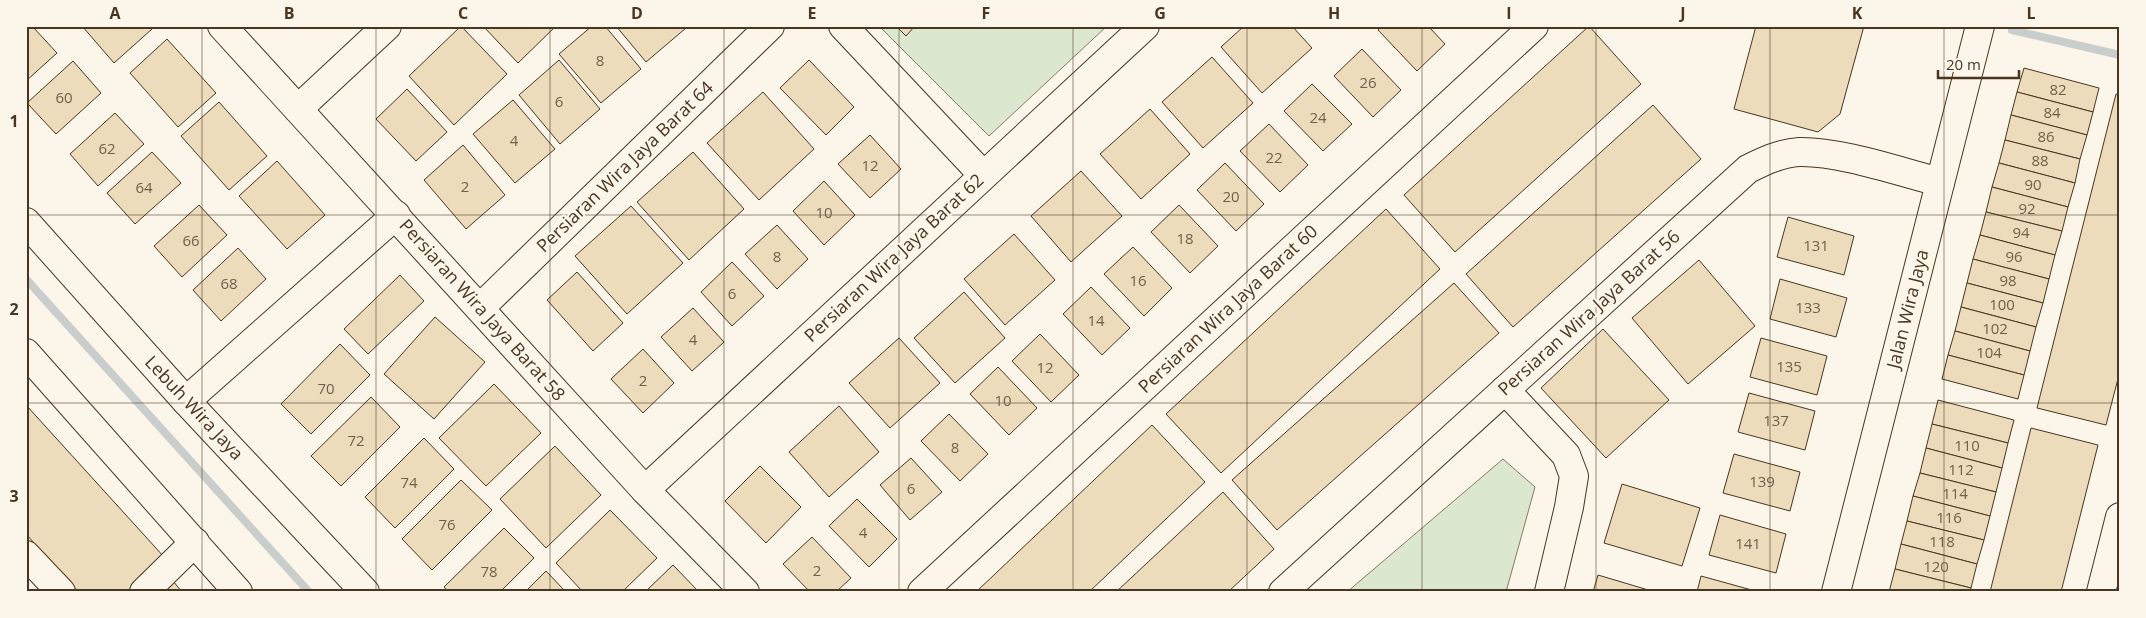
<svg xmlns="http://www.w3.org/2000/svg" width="2146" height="618" viewBox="0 0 2146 618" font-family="'Open Sans',sans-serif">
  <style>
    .green { fill: #dce7d0; stroke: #887966 }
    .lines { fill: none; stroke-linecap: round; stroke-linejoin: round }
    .stream { stroke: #c9cecd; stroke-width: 8 }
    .building { fill: #ecdcbc; stroke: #4a3520 }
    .minor-casing { stroke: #4a3520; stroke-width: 30 }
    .minor { stroke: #fbf6e9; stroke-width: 28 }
    .grid { fill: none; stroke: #4a3520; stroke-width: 1; stroke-opacity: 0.55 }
    .labels { text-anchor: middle; stroke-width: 4; stroke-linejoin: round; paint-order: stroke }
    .number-label { font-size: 15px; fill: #725f47 }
    .street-label { font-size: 18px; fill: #4a3520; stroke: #fbf6e9 }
    .neatline { fill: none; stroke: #4a3520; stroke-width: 2 }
    .grid-label { font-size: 16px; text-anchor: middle; font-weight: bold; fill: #4a3520 }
  </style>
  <rect width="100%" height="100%" fill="#fbf6e9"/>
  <g class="green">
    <path d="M879,26H1107L989,136Z"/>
    <path d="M1503,459L1535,487L1506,592H1347Z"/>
  </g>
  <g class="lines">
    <g class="stream">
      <path d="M2012,30L2120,55"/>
      <path d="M26,279L309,592"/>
    </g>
  </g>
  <g class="building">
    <path d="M26,26H32L57,53L26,81Z"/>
    <path d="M82,26H150L152,29L114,63Z"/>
    <path d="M461,26L507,74L454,125L409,76Z"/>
    <path d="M483,26H556L518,63Z"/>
    <path d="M592,26H605L641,69L601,103L559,54Z"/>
    <path d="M616,26H685L686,28L646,62Z"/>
    <path d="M896,26H915L906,36Z"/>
    <path d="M1244,26H1292L1312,48L1262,93L1221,47Z"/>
    <path d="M1382,26H1428L1445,44L1417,71L1378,30Z"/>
    <path d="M1589,26L1641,84L1455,252L1404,195Z"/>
    <path d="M1756,26H1864L1840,114L1818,132L1734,109Z"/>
    <path d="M167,39L216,93L178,127L130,73Z"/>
    <path d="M1362,49L1401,90L1373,117L1334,76Z"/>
    <path d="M1212,57L1253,103L1203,148L1162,102Z"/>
    <path d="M559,60L600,109L560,144L519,95Z"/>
    <path d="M809,60L854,107L826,135L780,88Z"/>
    <path d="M73,61L101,93L56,134L27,103Z"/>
    <path d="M2024,68L2099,88L2093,112L2017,92Z"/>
    <path d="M1312,84L1352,124L1323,151L1284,111Z"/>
    <path d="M407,89L447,132L416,161L376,119Z"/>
    <path d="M763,92L814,149L759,200L707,143Z"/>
    <path d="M2017,92L2093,112L2087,135L2011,115Z"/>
    <path d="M2116,94L2120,95V371L2106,425L2037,408Z"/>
    <path d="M513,100L555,149L515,183L473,134Z"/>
    <path d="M219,102L267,156L229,190L181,136Z"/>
    <path d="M1653,105L1701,159L1513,327L1466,274Z"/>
    <path d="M1150,109L1190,154L1141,199L1100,154Z"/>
    <path d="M115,113L144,144L98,186L70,154Z"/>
    <path d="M2011,115L2087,135L2080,159L2005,140Z"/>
    <path d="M1269,124L1308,165L1280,192L1240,151Z"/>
    <path d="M870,135L901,169L870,198L838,164Z"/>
    <path d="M2005,140L2080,159L2075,183L1999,163Z"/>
    <path d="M463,145L505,195L466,229L424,180Z"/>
    <path d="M152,152L181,183L135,224L107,193Z"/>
    <path d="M693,152L744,209L689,260L637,202Z"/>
    <path d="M277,161L325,215L287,249L239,196Z"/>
    <path d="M1225,163L1264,204L1236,231L1197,190Z"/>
    <path d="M1999,163L2075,183L2068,207L1992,187Z"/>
    <path d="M1081,171L1122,216L1071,262L1031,216Z"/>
    <path d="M824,181L855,215L824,245L793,211Z"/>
    <path d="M1992,187L2068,207L2062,231L1986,212Z"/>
    <path d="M199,205L227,235L182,277L154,246Z"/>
    <path d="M1179,205L1218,246L1190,273L1151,232Z"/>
    <path d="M631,206L683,263L627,314L575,256Z"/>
    <path d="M1386,209L1440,269L1221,473L1166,414Z"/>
    <path d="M1986,212L2062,231L2055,255L1980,235Z"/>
    <path d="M1788,217L1854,236L1844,275L1777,257Z"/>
    <path d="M777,225L808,259L777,289L745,254Z"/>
    <path d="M1014,234L1055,280L1005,325L964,279Z"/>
    <path d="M1980,235L2055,255L2049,279L1973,259Z"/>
    <path d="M1133,247L1172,288L1144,316L1104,274Z"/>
    <path d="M238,248L266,279L221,321L193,290Z"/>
    <path d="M1973,259L2049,279L2043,303L1967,283Z"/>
    <path d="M1699,260L1755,326L1688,384L1632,318Z"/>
    <path d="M732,262L764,296L732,326L701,292Z"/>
    <path d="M577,272L623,323L593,351L547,300Z"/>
    <path d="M400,275L424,301L368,354L344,329Z"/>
    <path d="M1780,279L1847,298L1836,337L1770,319Z"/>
    <path d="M1454,283L1499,333L1277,530L1232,480Z"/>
    <path d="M1967,283L2043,303L2036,327L1961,307Z"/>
    <path d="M1091,287L1130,328L1102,355L1063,314Z"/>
    <path d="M964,292L1005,338L955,383L914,338Z"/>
    <path d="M1961,307L2036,327L2030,351L1955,331Z"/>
    <path d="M693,308L724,342L692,371L661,337Z"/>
    <path d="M435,317L485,362L434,419L384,374Z"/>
    <path d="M1603,329L1669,400L1606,458L1541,388Z"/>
    <path d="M1955,331L2030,351L2024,375L1948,355Z"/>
    <path d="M1040,334L1079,375L1051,402L1012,361Z"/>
    <path d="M899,338L940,383L890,428L849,383Z"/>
    <path d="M1761,338L1827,356L1817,395L1750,377Z"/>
    <path d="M340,344L370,375L311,434L281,404Z"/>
    <path d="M643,349L674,383L643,413L611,379Z"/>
    <path d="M1948,355L2024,375L2018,399L1942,379Z"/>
    <path d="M998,367L1037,408L1009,435L970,394Z"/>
    <path d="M494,384L541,433L486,486L439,438Z"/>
    <path d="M1749,393L1815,411L1805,450L1738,432Z"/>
    <path d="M371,397L400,427L341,486L311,456Z"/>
    <path d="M1938,400L2014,420L2008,443L1932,424Z"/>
    <path d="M26,405L165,558L128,592H78L26,534Z"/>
    <path d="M839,406L879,452L829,497L789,452Z"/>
    <path d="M949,414L988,454L960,481L921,441Z"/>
    <path d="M1932,424L2008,443L2002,468L1926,448Z"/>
    <path d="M1152,425L1205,482L1089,592H976Z"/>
    <path d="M2031,428L2098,445L2061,592H1990Z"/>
    <path d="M424,438L454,469L395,528L365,497Z"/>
    <path d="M555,446L601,495L546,548L500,499Z"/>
    <path d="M1926,448L2002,468L1996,492L1920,473Z"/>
    <path d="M1734,454L1800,472L1790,511L1723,493Z"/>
    <path d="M911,458L942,492L910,520L880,485Z"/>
    <path d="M760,466L801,507L766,543L725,501Z"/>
    <path d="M1920,473L1996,492L1990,516L1913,496Z"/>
    <path d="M461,480L492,510L432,570L402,539Z"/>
    <path d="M1622,484L1700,508L1682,566L1604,543Z"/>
    <path d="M1223,492L1274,549L1228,592H1116Z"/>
    <path d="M1913,496L1990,516L1984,540L1907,521Z"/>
    <path d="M857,499L897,539L869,567L829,526Z"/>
    <path d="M610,510L657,558L622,592H583L556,563Z"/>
    <path d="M1720,515L1786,534L1776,573L1709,555Z"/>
    <path d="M1907,521L1984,540L1977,564L1901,544Z"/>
    <path d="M504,528L534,558L500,592H449L444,587Z"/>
    <path d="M812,537L851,578L836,592H810L783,564Z"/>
    <path d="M1901,544L1977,564L1971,588L1895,569Z"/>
    <path d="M673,565L699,592H645Z"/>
    <path d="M1895,569L1971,588L1970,592H1889Z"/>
    <path d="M546,571L566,592H525Z"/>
    <path d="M1598,575L1655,592H1593Z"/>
    <path d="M1701,576L1759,592H1697Z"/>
    <path d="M173,581L182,592H161Z"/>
  </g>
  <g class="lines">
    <g class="minor-casing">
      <g id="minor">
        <path d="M222,26L645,490L745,592"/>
        <path d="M843,26L983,175"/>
        <path d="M298,109L387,26"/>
        <path d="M26,222L186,401L365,592"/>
        <path d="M480,308L770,26"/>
        <path d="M26,353L238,592"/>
        <path d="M1505,390L1566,455L1574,476L1569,507L1549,592"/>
        <path d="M186,401L396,215"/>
        <path d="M645,490L1145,26"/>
        <path d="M26,555L61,592"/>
        <path d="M144,592L195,542"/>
        <path d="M922,592L1534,26"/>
        <path d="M1283,592L1748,169C1764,161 1781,153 1799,152C1840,151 1900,172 1940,182"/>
        <path d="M1836,592L1980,26"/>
        <path d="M2101,592L2120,517"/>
      </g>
    </g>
    <use href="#minor" class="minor"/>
  </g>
  <path class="grid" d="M202,26V592M376,26V592M550,26V592M724,26V592M899,26V592M1073,26V592M1247,26V592M1422,26V592M1596,26V592M1770,26V592M1944,26V592M26,215H2120M26,403H2120"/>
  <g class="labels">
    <g class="number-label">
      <text x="600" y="66">8</text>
      <text x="1368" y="88">26</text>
      <text x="2058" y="95">82</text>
      <text x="64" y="103">60</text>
      <text x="559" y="107">6</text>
      <text x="2052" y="118">84</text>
      <text x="1318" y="123">24</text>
      <text x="2046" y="142">86</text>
      <text x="514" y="146">4</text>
      <text x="107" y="154">62</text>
      <text x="1274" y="163">22</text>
      <text x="2040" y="166">88</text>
      <text x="870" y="171">12</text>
      <text x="2033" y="190">90</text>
      <text x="465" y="192">2</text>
      <text x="144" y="193">64</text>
      <text x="1231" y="202">20</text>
      <text x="2027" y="214">92</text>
      <text x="824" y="218">10</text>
      <text x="2021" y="238">94</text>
      <text x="1185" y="244">18</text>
      <text x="191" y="246">66</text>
      <text x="1816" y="251">131</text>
      <text x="777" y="262">8</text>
      <text x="2014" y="262">96</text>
      <text x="1138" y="286">16</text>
      <text x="2008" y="286">98</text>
      <text x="229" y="289">68</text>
      <text x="732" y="299">6</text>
      <text x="2002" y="310">100</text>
      <text x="1808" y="313">133</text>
      <text x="1096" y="326">14</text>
      <text x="1995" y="334">102</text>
      <text x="693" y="345">4</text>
      <text x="1989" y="358">104</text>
      <text x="1789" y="372">135</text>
      <text x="1045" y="373">12</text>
      <text x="643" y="386">2</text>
      <text x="326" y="394">70</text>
      <text x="1003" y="406">10</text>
      <text x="1776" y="426">137</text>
      <text x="356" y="446">72</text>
      <text x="1967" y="451">110</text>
      <text x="955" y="453">8</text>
      <text x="1961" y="475">112</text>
      <text x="1762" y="487">139</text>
      <text x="409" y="488">74</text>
      <text x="911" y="494">6</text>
      <text x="1955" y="499">114</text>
      <text x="1949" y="523">116</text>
      <text x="447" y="530">76</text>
      <text x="863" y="538">4</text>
      <text x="1942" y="547">118</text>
      <text x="1748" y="549">141</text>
      <text x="1936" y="572">120</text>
      <text x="817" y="576">2</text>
      <text x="489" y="577">78</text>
    </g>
    <g class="street-label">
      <text transform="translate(625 167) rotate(-44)" y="6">Persiaran Wira Jaya Barat 64</text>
      <text transform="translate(894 258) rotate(-43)" y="6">Persiaran Wira Jaya Barat 62</text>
      <text transform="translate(1228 309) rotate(-43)" y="6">Persiaran Wira Jaya Barat 60</text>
      <text transform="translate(1908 309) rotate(-76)" y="6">Jalan Wira Jaya</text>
      <text transform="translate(482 310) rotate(48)" y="6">Persiaran Wira Jaya Barat 58</text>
      <text transform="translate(1589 313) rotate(-42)" y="6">Persiaran Wira Jaya Barat 56</text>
      <text transform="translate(194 408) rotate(47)" y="6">Lebuh Wira Jaya</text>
    </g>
  </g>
  <rect width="2146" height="618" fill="none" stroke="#fbf6e9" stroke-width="55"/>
  <path d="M1938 70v8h81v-8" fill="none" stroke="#4a3520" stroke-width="2.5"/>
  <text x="1946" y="70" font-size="15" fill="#4a3520" stroke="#fbf6e9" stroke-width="4" paint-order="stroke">20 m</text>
  <rect x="28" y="28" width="2090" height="562" class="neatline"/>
  <g class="grid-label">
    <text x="115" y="19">A</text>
    <text x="289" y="19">B</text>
    <text x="463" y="19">C</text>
    <text x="637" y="19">D</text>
    <text x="812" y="19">E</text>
    <text x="986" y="19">F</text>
    <text x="1160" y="19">G</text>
    <text x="1334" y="19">H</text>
    <text x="1509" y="19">I</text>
    <text x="1683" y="19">J</text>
    <text x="1857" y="19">K</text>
    <text x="2031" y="19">L</text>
    <text x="14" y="127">1</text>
    <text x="14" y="315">2</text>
    <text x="14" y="502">3</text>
  </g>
</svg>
